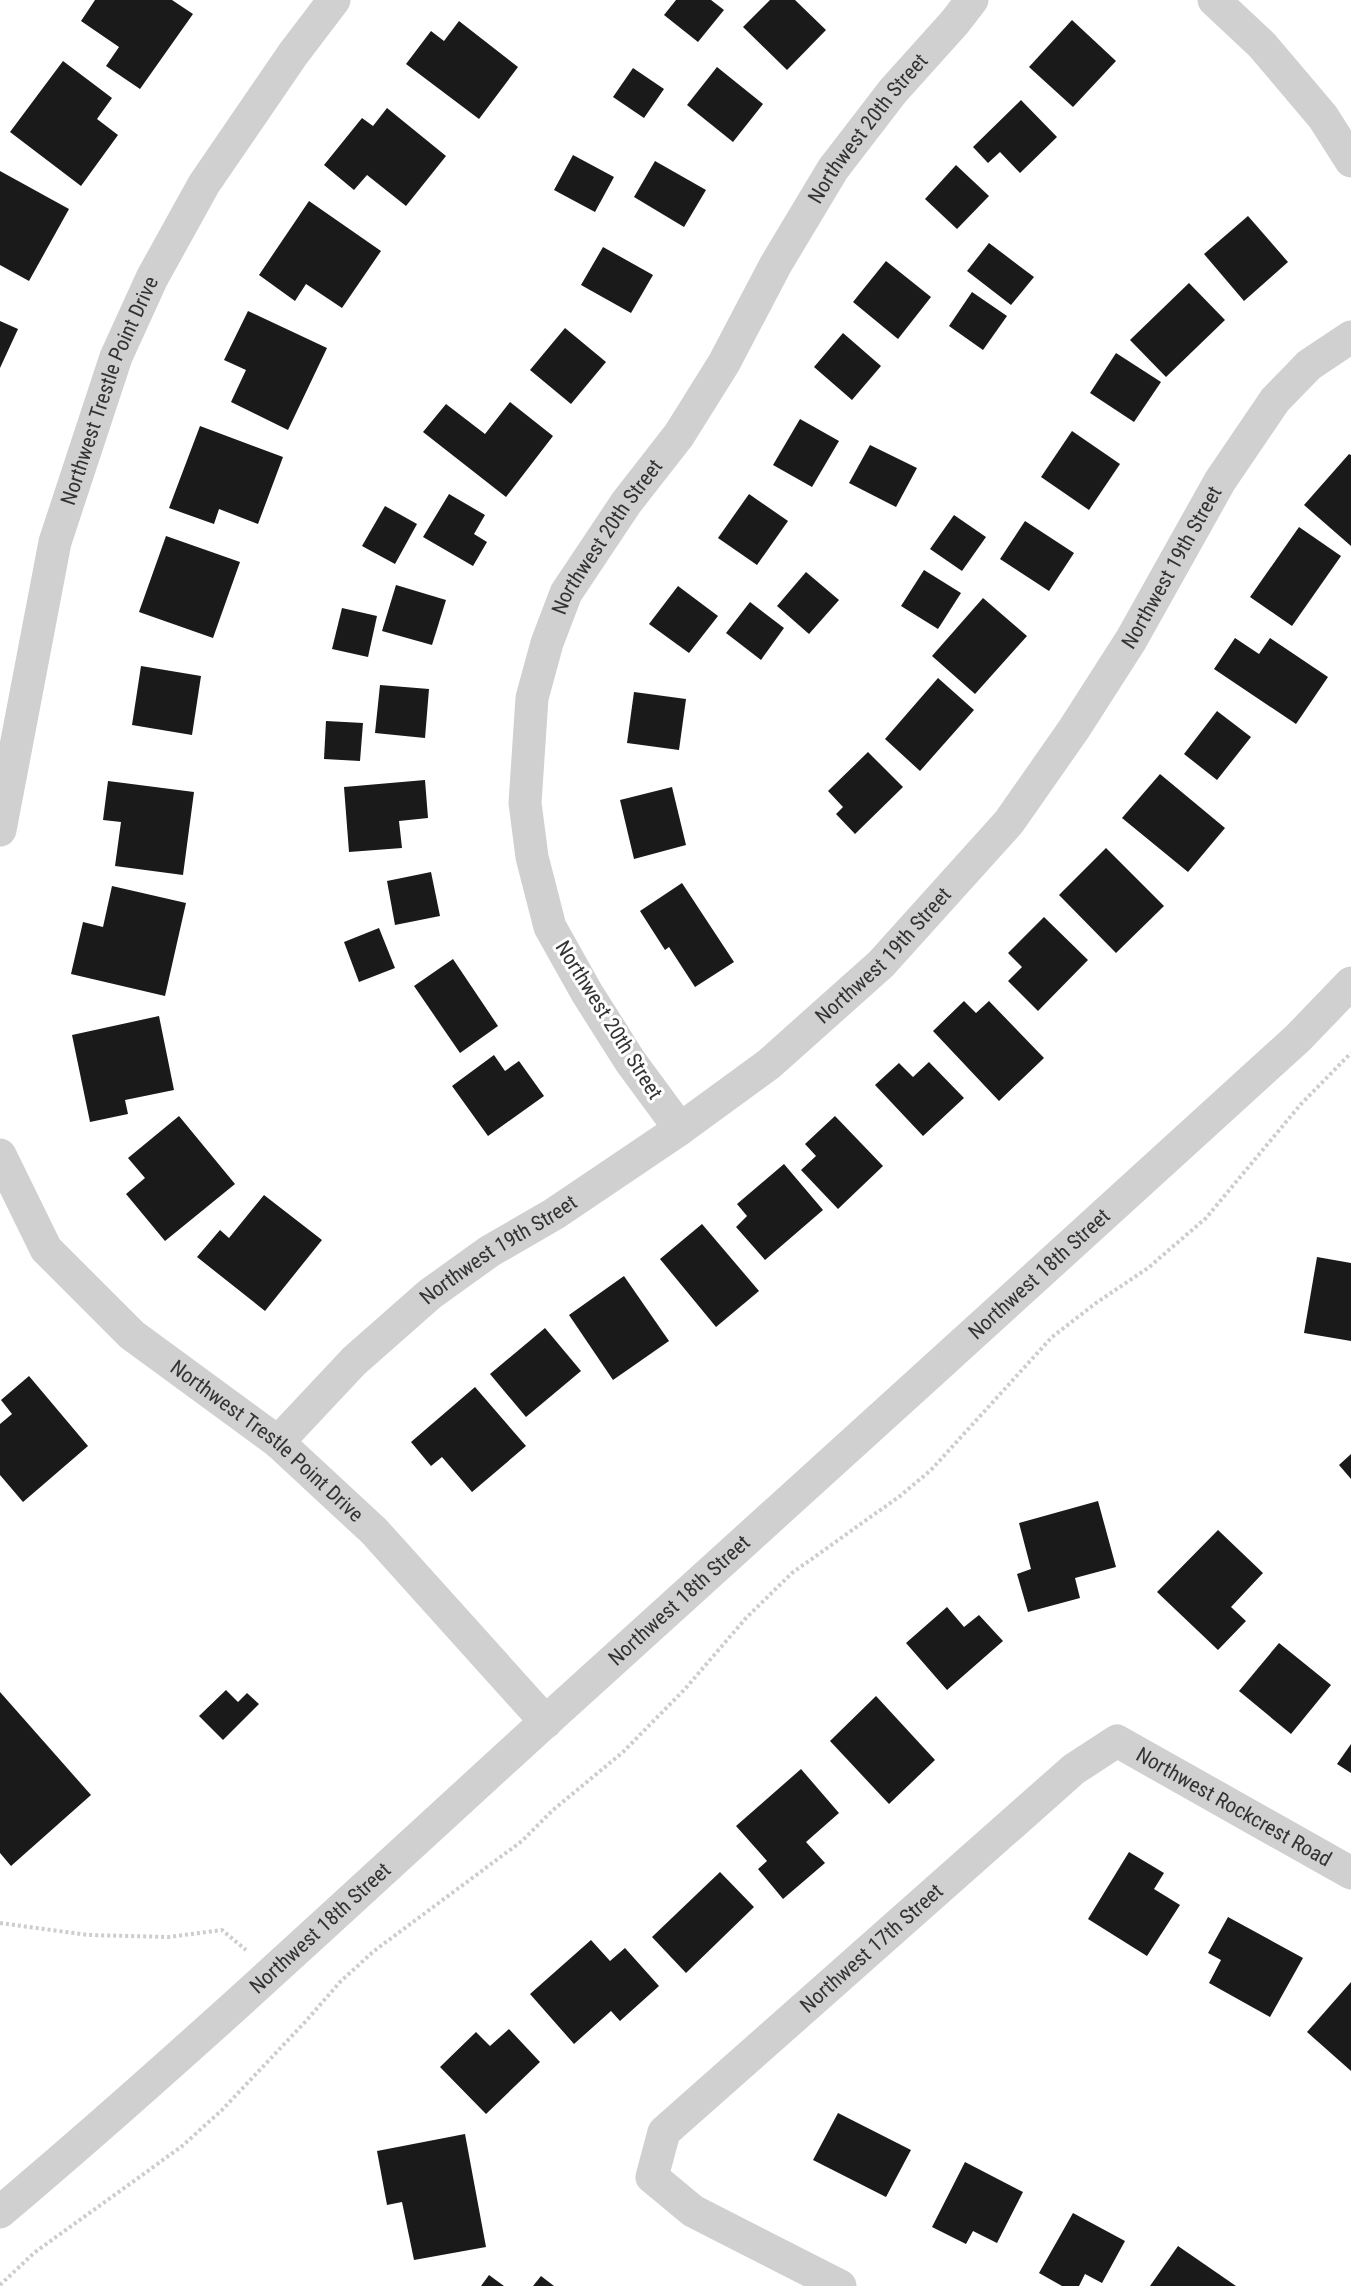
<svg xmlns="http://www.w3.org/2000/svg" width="1351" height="2286" viewBox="0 0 1351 2286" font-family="'Roboto Condensed',sans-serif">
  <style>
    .building { fill: #1a1a1a }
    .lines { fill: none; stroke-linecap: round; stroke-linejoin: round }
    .path { stroke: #cdcdcd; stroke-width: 4; stroke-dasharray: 3 3; stroke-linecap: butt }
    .minor { stroke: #d0d0d0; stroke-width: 33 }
    .labels { text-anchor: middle; stroke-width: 6; stroke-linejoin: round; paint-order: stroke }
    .street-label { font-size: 21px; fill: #333; stroke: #fff }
  </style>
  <rect width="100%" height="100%" fill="#fff"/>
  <g class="building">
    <path d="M95,0H172L193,14L140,89L106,66L119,47L81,21Z"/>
    <path d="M676,0H711L724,10L698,42L664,15Z"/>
    <path d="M770,0H795L826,30L787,70L743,27Z"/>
    <path d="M1072,20L1116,61L1073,107L1029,67Z"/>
    <path d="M459,21L518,67L479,119L406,64L431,31L444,41Z"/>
    <path d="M63,61L112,98L97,119L118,135L81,186L10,132Z"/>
    <path d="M717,67L763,104L733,142L687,105Z"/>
    <path d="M633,68L664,89L644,118L613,97Z"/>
    <path d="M1021,100L1057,137L1020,173L1000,152L988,163L973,147Z"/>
    <path d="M387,108L446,156L406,206L367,175L354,190L324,165L362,118L373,126Z"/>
    <path d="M573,155L614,177L595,212L554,190Z"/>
    <path d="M655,161L706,190L684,227L634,197Z"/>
    <path d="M956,165L989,196L957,229L925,199Z"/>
    <path d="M0,171L69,209L29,281L0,265Z"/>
    <path d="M309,201L381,251L342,308L306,284L295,301L259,275Z"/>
    <path d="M1248,216L1288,262L1244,301L1204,254Z"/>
    <path d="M989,243L1034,277L1011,305L967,271Z"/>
    <path d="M603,247L653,275L631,313L581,285Z"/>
    <path d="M886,261L931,297L898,339L853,302Z"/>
    <path d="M1189,283L1225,320L1166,377L1130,340Z"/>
    <path d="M972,292L1007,316L983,350L949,326Z"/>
    <path d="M248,311L327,348L288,430L231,402L246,370L224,360Z"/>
    <path d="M0,321L18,329L0,368Z"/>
    <path d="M565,328L606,362L571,404L530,370Z"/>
    <path d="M843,333L881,366L852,400L814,367Z"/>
    <path d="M1116,353L1161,382L1134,422L1090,393Z"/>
    <path d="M510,402L553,436L506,497L423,432L446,404L485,434Z"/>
    <path d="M800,419L839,441L812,487L773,465Z"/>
    <path d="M200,426L283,457L258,524L219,509L214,524L169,508Z"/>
    <path d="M1072,431L1120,464L1089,510L1041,477Z"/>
    <path d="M870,445L917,468L896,507L849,483Z"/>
    <path d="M1349,454L1351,455V546L1304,505Z"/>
    <path d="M449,494L485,515L474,534L487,542L473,566L423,537Z"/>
    <path d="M749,494L788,521L757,565L718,538Z"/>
    <path d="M385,506L417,524L395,564L362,546Z"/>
    <path d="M954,515L986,537L962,571L930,549Z"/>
    <path d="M1025,521L1074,553L1049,591L1000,559Z"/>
    <path d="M1299,527L1341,556L1292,626L1250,597Z"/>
    <path d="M166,536L240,562L213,638L139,612Z"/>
    <path d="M924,570L961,593L938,629L901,606Z"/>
    <path d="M806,572L839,600L809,634L777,606Z"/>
    <path d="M396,585L446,600L432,645L382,631Z"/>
    <path d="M678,586L718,616L689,653L649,624Z"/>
    <path d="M983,598L1027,636L975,694L932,656Z"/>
    <path d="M750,602L784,628L761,660L726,633Z"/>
    <path d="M342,608L377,616L368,657L332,649Z"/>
    <path d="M1235,638L1259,654L1270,638L1328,677L1296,724L1214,669Z"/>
    <path d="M141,666L201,676L192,735L132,725Z"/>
    <path d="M938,678L974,710L920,771L885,739Z"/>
    <path d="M380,685L429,689L425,738L375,733Z"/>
    <path d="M634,692L686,699L679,750L627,743Z"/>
    <path d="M1217,711L1251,737L1217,780L1184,754Z"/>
    <path d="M326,721L363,723L360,761L324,759Z"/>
    <path d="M868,752L903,787L855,834L836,814L843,807L828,791Z"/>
    <path d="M1160,774L1225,828L1188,872L1122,818Z"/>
    <path d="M425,780L428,818L399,821L402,848L349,852L344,787Z"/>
    <path d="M108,781L194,792L183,875L115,866L121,822L103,820Z"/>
    <path d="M672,787L686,845L634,859L620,800Z"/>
    <path d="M1106,848L1164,906L1116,953L1059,895Z"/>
    <path d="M431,872L440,916L395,925L387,881Z"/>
    <path d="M682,883L734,962L695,987L669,947L665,950L640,911Z"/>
    <path d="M112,886L186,903L165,996L71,974L83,922L103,927Z"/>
    <path d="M1044,917L1088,960L1038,1011L1008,981L1022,967L1008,953Z"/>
    <path d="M379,928L395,968L359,982L344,942Z"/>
    <path d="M453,959L498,1026L460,1053L414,986Z"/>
    <path d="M964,1001L976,1013L989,1001L1044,1058L999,1101L933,1031Z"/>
    <path d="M159,1016L174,1090L125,1100L128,1114L90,1122L72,1035Z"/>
    <path d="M494,1055L505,1071L519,1061L544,1096L488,1136L452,1086Z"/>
    <path d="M929,1062L964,1098L923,1136L875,1085L899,1063L913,1077Z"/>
    <path d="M179,1116L235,1184L165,1241L126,1194L145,1178L128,1158Z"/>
    <path d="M835,1116L883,1166L838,1209L801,1170L816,1156L805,1144Z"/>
    <path d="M784,1164L823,1210L765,1260L736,1227L747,1216L737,1204Z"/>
    <path d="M264,1195L322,1240L265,1311L197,1257L220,1230L229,1238Z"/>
    <path d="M702,1224L759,1291L716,1327L660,1259Z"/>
    <path d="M1317,1257L1351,1263V1341L1304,1333Z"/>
    <path d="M624,1276L669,1341L613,1380L569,1315Z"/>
    <path d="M545,1328L581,1371L526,1417L490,1374Z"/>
    <path d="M29,1376L88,1446L23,1502L0,1475V1424L12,1414L1,1400Z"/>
    <path d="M475,1387L526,1446L472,1492L442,1457L431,1466L411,1442Z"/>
    <path d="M1351,1454V1479L1339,1465Z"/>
    <path d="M1098,1501L1116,1567L1075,1578L1080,1598L1028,1612L1017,1574L1031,1569L1019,1523Z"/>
    <path d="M1218,1530L1263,1573L1231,1607L1246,1621L1218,1650L1157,1592Z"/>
    <path d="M947,1607L964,1627L979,1615L1003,1641L947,1690L906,1643Z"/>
    <path d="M1279,1643L1331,1685L1291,1734L1239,1691Z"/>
    <path d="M226,1690L238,1702L247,1693L259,1704L223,1740L199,1716Z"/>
    <path d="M0,1692L91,1795L11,1866L0,1853Z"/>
    <path d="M876,1696L935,1760L889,1804L830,1741Z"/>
    <path d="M1351,1744V1773L1337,1764Z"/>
    <path d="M801,1769L839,1813L806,1842L825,1863L783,1899L758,1869L767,1861L736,1826Z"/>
    <path d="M1129,1852L1164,1873L1154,1889L1180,1905L1147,1956L1088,1919Z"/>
    <path d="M720,1872L754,1907L686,1973L652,1937Z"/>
    <path d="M1228,1917L1303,1958L1270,2017L1209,1983L1221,1960L1208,1953Z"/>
    <path d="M591,1940L610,1961L625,1948L659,1986L620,2021L611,2011L574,2044L530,1994Z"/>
    <path d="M1351,1982V2071L1307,2032Z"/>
    <path d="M509,2029L540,2062L486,2114L440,2067L476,2032L490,2046Z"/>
    <path d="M838,2113L911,2150L886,2197L813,2160Z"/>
    <path d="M465,2134L486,2247L414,2260L402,2202L387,2205L377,2151Z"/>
    <path d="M965,2162L1023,2192L997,2243L973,2231L966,2244L932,2227Z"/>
    <path d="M1073,2213L1125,2241L1102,2283L1085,2274L1079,2286H1062L1039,2273Z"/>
    <path d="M1178,2246L1236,2286H1150Z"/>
    <path d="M489,2275L504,2286H481Z"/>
    <path d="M541,2276L554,2286H533Z"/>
  </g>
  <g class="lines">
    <g class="path">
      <path d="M0,1923L88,1935L169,1937L222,1930L246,1950"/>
      <path d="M0,2285L34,2253L181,2147L222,2110L306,2021L340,1982L374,1951L522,1841L553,1810L623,1752L685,1689L746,1618L792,1573L900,1496L931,1470L1052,1337L1096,1303L1148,1268L1206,1218L1301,1104L1351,1053"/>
    </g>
    <g class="minor">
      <path d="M1214,0L1262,45L1323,117L1351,161"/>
      <path id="s1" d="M0,830L55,542L116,357L152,278L204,184L293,54L334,0"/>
      <path id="s2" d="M680,1129L630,1061L587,993L550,927L532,857L525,803L532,698L547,643L566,593L626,503L679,435L724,363L776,264L833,169L893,91L955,22L972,0"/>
      <path id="s3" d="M0,1155L46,1249L132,1335L278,1442L374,1531L546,1722"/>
      <path id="s4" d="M278,1442L354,1361L430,1294L490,1251L554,1214L680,1129L769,1064L881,964L1009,822L1074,729L1131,640L1220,481L1275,400L1309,365L1351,337"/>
      <path id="s5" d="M0,2212C186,2055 363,1888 543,1724C795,1495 1047,1268 1298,1038L1351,983"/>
      <path id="s6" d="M840,2286L693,2211L652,2177L664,2132L1074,1769L1117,1741L1351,1873"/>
    </g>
  </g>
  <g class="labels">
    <g class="street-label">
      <text dy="7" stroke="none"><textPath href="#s2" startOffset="1138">Northwest 20th Street</textPath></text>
      <text dy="7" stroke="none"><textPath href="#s1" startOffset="454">Northwest Trestle Point Drive</textPath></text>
      <text dy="7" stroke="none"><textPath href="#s2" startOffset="652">Northwest 20th Street</textPath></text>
      <text dy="7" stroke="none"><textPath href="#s4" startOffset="1266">Northwest 19th Street</textPath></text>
      <text dy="7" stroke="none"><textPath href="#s4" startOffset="780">Northwest 19th Street</textPath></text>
      <text transform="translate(609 1020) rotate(58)" y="7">Northwest 20th Street</text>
      <text dy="7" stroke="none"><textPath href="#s4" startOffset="294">Northwest 19th Street</textPath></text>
      <text dy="7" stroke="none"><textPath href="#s5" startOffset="1400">Northwest 18th Street</textPath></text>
      <text dy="7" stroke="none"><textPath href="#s3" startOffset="398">Northwest Trestle Point Drive</textPath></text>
      <text dy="7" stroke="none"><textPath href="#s5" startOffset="914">Northwest 18th Street</textPath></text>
      <text dy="7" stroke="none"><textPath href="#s6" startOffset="998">Northwest Rockcrest Road</textPath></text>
      <text dy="7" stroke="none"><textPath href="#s5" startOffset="428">Northwest 18th Street</textPath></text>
      <text dy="7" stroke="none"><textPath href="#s6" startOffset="542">Northwest 17th Street</textPath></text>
    </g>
  </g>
</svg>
